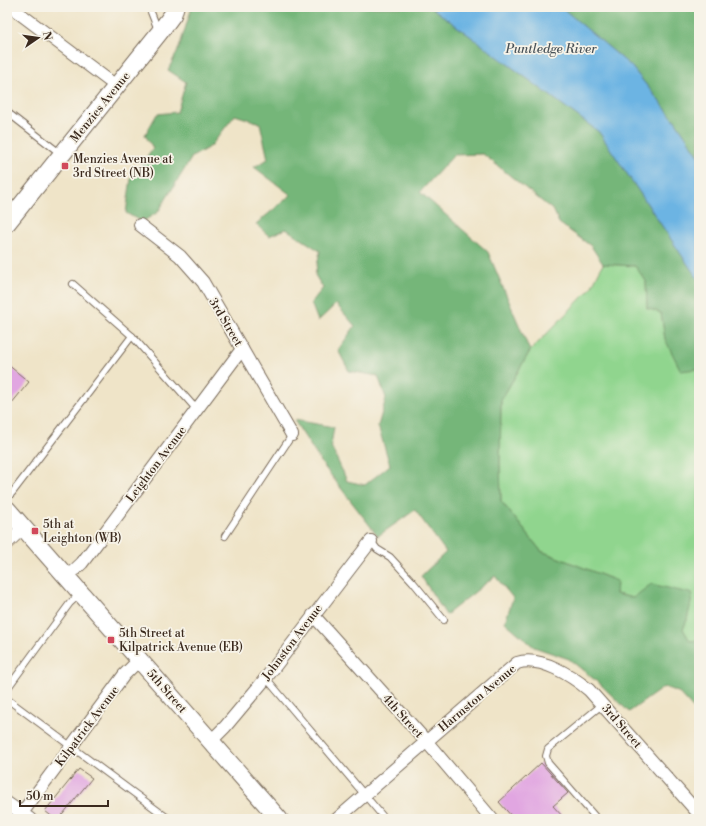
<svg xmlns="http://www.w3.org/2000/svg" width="706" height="826" viewBox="0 0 706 826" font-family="'Libre Bodoni',serif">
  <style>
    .green { fill: #90d58e; stroke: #668056 }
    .forest { fill: #74b679; stroke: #58704c }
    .water { fill: #6cb4e3; stroke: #546f80 }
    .building { fill: #e1a6e1 }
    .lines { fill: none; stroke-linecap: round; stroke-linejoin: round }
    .lane-casing { stroke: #7a6b5a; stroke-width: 8 }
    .street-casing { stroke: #7a6b5a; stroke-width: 14 }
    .secondary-casing { stroke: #7a6b5a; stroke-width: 19 }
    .lane { stroke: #fff; stroke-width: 6 }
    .street { stroke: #fff; stroke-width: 12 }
    .secondary { stroke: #fff; stroke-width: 17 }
    .poi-dot { fill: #d1495b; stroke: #f7f3e8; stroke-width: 1.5 }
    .labels { text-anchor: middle; stroke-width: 3.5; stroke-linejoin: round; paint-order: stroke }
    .street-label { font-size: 12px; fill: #3b2a1e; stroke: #f7f3e8 }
    .poi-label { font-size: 12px; fill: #3b2a1e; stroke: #f7f3e8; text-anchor: start }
    .water-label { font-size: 13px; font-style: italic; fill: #4a5359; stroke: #f7f3e8 }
  </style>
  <rect width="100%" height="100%" fill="#f7f3e8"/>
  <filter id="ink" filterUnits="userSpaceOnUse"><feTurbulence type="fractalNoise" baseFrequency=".025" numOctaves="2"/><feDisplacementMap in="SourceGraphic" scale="8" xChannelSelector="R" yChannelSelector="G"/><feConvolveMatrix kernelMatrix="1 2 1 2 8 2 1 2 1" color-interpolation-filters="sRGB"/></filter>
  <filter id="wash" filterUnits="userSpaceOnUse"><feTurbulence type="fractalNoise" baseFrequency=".012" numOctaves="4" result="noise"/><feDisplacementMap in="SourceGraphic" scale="16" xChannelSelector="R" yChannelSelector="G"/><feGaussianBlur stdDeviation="0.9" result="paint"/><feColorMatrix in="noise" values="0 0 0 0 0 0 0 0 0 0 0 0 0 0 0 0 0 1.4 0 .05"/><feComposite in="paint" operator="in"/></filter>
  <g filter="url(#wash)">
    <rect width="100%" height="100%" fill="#efe4c8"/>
    <path class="green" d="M603,264L635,266L646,281L647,308L661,313L665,339L699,371V640L690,641L683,629L687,620L692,594L633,598L616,594L617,581L541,551L501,501L500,463L501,400L530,351L591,288Z"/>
    <g class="forest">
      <path d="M192,7H431L599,132L699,281V371L696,369L681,371L665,339L661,313L647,308L646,281L635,266L603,264L591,246L559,223L554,211L483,154L454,155L420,192L488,252L530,351L501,400L500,463L501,501L541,551L617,581L616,594L633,598L651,584L693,594L687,620L683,629L690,641L699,640V715L678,692L664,687L629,712L601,685L569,659L534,647L505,622L513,598L495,576L446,615L421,576L446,552L415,510L378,536L323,465L294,420L334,427L331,446L347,481L365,485L390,465L378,426L386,398L378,376L349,371L338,350L355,326L336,304L318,321L311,303L323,288L315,275L320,251L286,229L269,236L256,224L291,195L254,167L268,159L260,123L235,115L211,146L192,157L158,212L142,222L126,213L131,178L153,148L145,135L157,114L177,112L186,82L168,70L179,48Z"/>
      <path d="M561,7H699V156L676,122L631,66Z"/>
    </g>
    <path class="water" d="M431,7H561L631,66L676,122L699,156V281L599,132Z"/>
    <g id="blocks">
      <g class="building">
        <path d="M7,364L29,382L7,409Z"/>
        <path d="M541,763L568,793L553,806L565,819H514L499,802Z"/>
        <path d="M79,769L92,778L59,819H55L45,811Z"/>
      </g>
    </g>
  </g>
  <g filter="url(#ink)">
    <use href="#blocks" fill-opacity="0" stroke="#7a6b5a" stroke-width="1"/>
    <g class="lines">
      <g class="lane-casing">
        <g id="lane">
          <path d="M149,7L158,30"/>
          <path d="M7,112L61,154"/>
          <path d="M73,284L132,336L197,410"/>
          <path d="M7,498L12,493L132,336"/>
          <path d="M225,536L292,435"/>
          <path d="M371,541L377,549L390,557L413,582L444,620"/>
          <path d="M266,678L385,819"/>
          <path d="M7,689L70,603L80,594"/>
          <path d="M7,699L169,819"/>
          <path d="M597,819L548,763L546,756L548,749L603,704"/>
        </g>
      </g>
      <g class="street-casing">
        <g id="street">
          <path d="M11,7L116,86"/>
          <path d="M140,225L180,256L203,282L292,435"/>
          <path d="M7,543L23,528"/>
          <path d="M67,577L82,563L242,349"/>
          <path d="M313,615L426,741L492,819"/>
          <path d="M211,741L225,727L266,678L371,541"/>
          <path d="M7,803L30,819"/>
          <path d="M22,813L124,675L139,660"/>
          <path d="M337,819L517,663C540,655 572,676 589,690L699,814"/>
        </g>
      </g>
      <g class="secondary-casing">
        <g id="secondary">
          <path d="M7,223L159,33L173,14L175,7"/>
          <path d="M7,509L279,819"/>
        </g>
      </g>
      <use href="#lane" class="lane"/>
      <use href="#street" class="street"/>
      <use href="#secondary" class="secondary"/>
    </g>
  </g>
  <g class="poi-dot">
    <rect x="61" y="162" width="8" height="8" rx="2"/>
    <rect x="31" y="527" width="8" height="8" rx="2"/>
    <rect x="107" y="636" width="8" height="8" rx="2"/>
  </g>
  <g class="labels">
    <g class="street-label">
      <text transform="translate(100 107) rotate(-51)" y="4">Menzies Avenue</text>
      <text transform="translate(226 322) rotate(59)" y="4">3rd Street</text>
      <text transform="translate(156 464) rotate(-53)" y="4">Leighton Avenue</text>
      <text transform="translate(292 642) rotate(-53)" y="4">Johnston Avenue</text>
      <text transform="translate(167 691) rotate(49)" y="4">5th Street</text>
      <text transform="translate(477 698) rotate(-40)" y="4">Harmston Avenue</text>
      <text transform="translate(403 716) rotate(48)" y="4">4th Street</text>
      <text transform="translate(87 726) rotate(-53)" y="4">Kilpatrick Avenue</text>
      <text transform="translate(622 726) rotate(49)" y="4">3rd Street</text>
    </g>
    <g class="poi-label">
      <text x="73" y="163">Menzies Avenue at<tspan x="73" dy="14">3rd Street (NB)</tspan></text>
      <text x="43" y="528">5th at<tspan x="43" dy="14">Leighton (WB)</tspan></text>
      <text x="119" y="637">5th Street at<tspan x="119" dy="14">Kilpatrick Avenue (EB)</tspan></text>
    </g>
    <g class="water-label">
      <text x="551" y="53">Puntledge River</text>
    </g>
  </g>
  <rect width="706" height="826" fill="none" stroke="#f7f3e8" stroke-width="24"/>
  <g transform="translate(38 38) rotate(77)" stroke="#f7f3e8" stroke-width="3" paint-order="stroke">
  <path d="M0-3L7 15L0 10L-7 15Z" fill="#3b2a1e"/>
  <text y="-6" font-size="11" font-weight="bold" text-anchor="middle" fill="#3b2a1e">N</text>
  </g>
  <path d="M20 800v6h88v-6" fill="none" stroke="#3b2a1e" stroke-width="2"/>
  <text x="26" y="800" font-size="12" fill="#3b2a1e" stroke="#f7f3e8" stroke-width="3" paint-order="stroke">50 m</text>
</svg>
